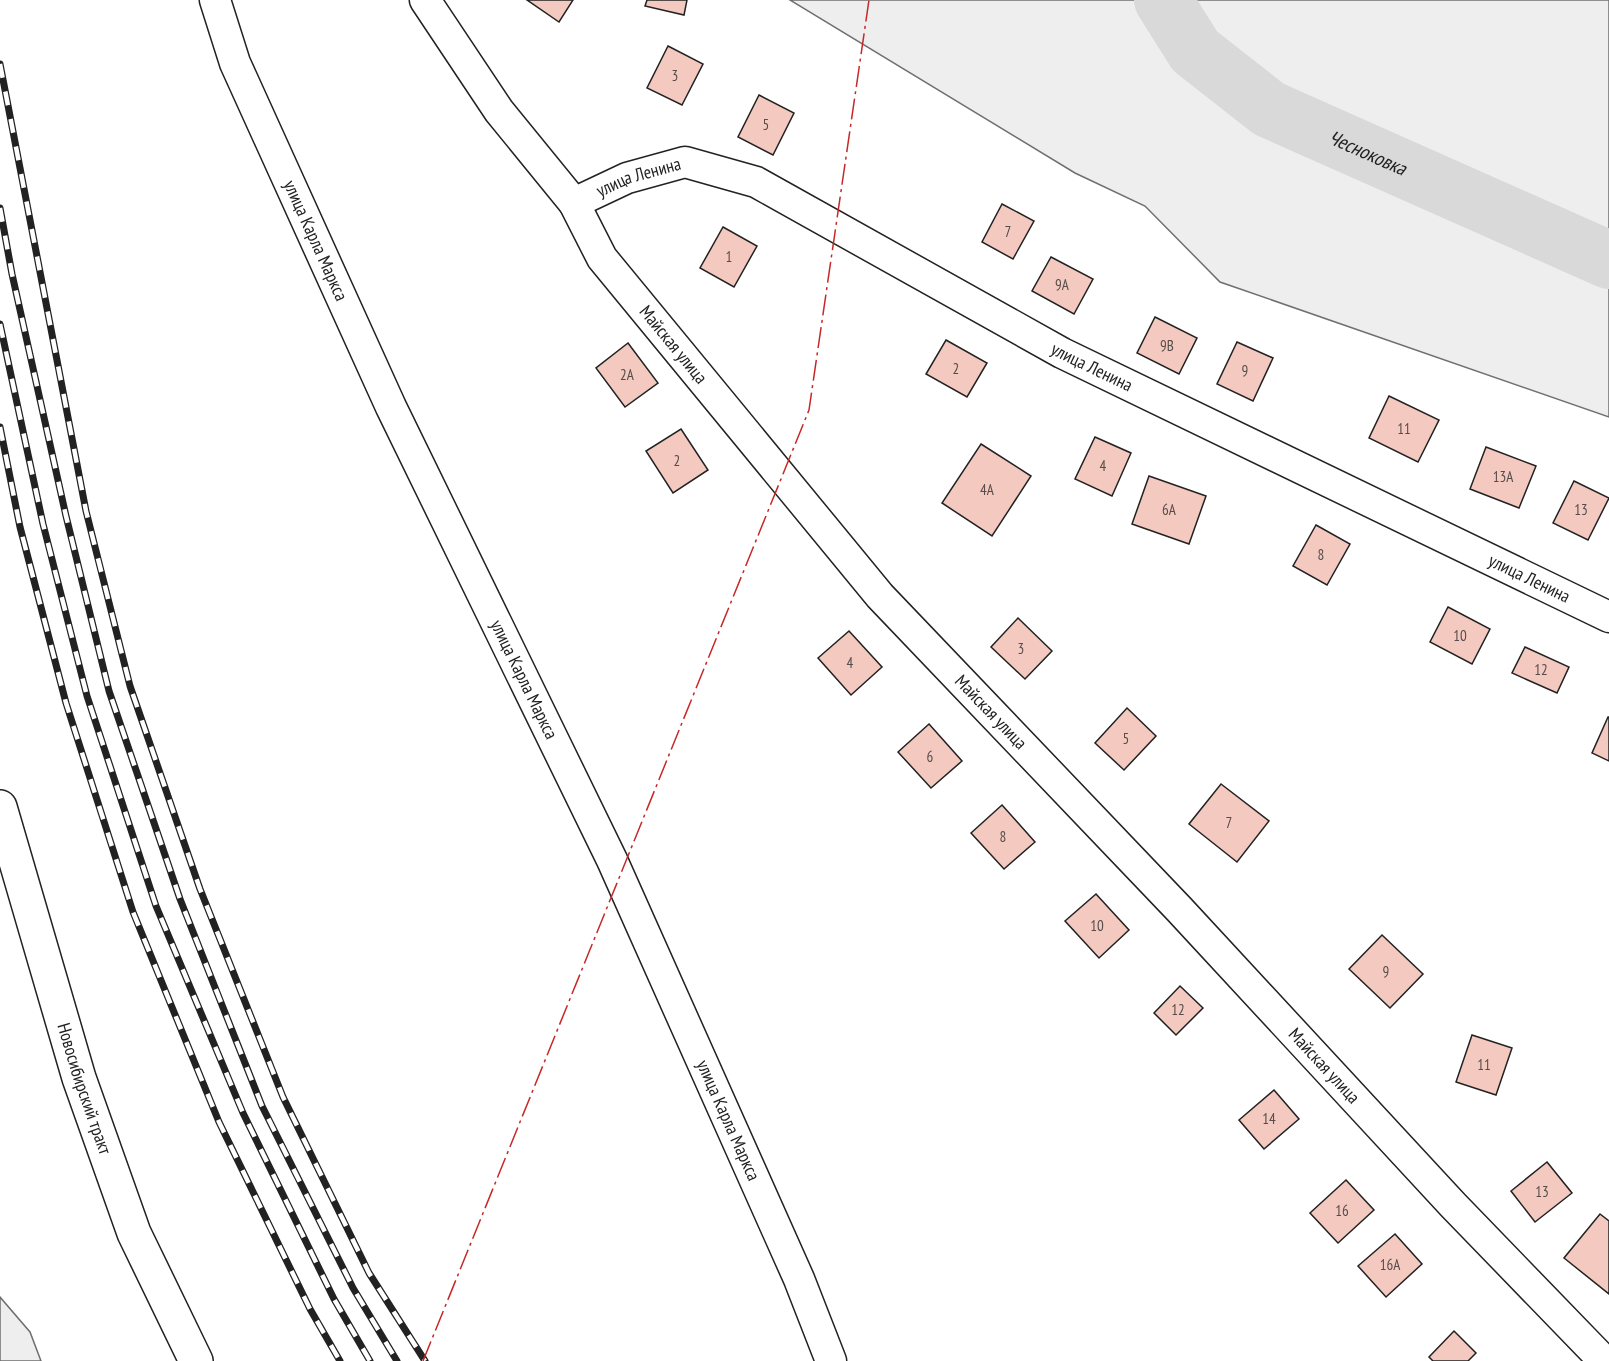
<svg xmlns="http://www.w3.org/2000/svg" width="1609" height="1361" viewBox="0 0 1609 1361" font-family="'PT Sans Narrow',sans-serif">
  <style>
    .green { fill: #eee; stroke: #6f6f6f; stroke-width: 1.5 }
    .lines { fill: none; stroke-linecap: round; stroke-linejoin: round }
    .river { stroke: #d9d9d9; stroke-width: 58 }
    .building { fill: #f3c9c0; stroke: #222; stroke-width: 1.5 }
    .street-casing { stroke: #222; stroke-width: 33 }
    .secondary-casing { stroke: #222; stroke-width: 36 }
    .street { stroke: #fff; stroke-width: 30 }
    .secondary { stroke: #fff; stroke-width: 33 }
    .rail-casing { stroke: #222; stroke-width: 7 }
    .rail { stroke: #fff; stroke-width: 4.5; stroke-dasharray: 14; stroke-linecap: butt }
    .power { stroke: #c62828; stroke-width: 1.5; stroke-dasharray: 21 4.5 3 4.5; stroke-linecap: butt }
    .labels { text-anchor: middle; stroke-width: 4.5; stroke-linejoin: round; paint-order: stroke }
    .number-label { font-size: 15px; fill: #564c4a }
    .street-label { font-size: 18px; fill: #222; stroke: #fff }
    .water-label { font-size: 20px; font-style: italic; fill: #222; stroke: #fff }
  </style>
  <rect width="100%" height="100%" fill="#fff"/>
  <g class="green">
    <path d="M790,0H1609V417L1220,282L1145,206L1075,173Z"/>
    <path d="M0,1297L30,1332L41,1361H0Z"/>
  </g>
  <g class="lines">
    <path class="river" id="s1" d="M1163,0L1195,51L1269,109L1609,260"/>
  </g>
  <g class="building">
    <path d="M527,0H573L559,22Z"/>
    <path d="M647,0H687L684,15L645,6Z"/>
    <path d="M668,46L703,64L682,105L647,88Z"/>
    <path d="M759,95L794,113L773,155L738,137Z"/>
    <path d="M1002,204L1034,221L1013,259L982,242Z"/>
    <path d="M723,227L757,246L734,287L700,268Z"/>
    <path d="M1051,257L1093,279L1074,314L1032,291Z"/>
    <path d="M1155,317L1197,338L1179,374L1137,353Z"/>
    <path d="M946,340L987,363L967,397L926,374Z"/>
    <path d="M1237,342L1273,358L1253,401L1217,384Z"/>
    <path d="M628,343L658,383L625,407L596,368Z"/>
    <path d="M1389,396L1439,420L1418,462L1369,438Z"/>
    <path d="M681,429L708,470L673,493L646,451Z"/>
    <path d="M1095,437L1131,453L1112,496L1075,479Z"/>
    <path d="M981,444L1031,476L992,536L942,503Z"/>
    <path d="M1486,447L1536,466L1519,508L1470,489Z"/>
    <path d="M1149,476L1206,496L1189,544L1132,524Z"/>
    <path d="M1574,481L1609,498L1588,540L1553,523Z"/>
    <path d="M1316,525L1350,544L1327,585L1293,566Z"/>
    <path d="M1448,607L1490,629L1472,664L1430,642Z"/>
    <path d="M1018,618L1052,651L1025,679L991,647Z"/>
    <path d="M849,631L882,667L851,695L818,658Z"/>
    <path d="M1525,647L1569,667L1557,693L1512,673Z"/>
    <path d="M1127,708L1156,736L1124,770L1095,743Z"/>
    <path d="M1608,717H1609V761L1592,753Z"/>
    <path d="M929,724L962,761L931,788L898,752Z"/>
    <path d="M1221,784L1269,821L1237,862L1189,824Z"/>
    <path d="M1002,805L1035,842L1004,869L971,833Z"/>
    <path d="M1096,894L1129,930L1099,958L1065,921Z"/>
    <path d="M1382,935L1423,974L1390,1008L1349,969Z"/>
    <path d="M1180,986L1203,1008L1176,1035L1154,1013Z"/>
    <path d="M1472,1035L1512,1048L1496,1095L1456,1082Z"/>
    <path d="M1274,1090L1299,1119L1264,1149L1239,1120Z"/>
    <path d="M1547,1162L1572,1193L1535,1222L1511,1191Z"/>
    <path d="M1346,1180L1374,1210L1338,1243L1310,1213Z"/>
    <path d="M1600,1214L1609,1221V1294L1564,1258Z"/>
    <path d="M1395,1234L1422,1264L1386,1297L1358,1266Z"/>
    <path d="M1454,1331L1476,1353L1468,1361H1433L1429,1357Z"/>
  </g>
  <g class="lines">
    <g class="street-casing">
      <g id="street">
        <path id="s2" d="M215,0L235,63L391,407L612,860L799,1279L831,1361"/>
        <path id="s3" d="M425,0L499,111L574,203L602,258L880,596L1179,909L1453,1205L1604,1361"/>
        <path id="s4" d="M574,203L627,178L685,162L756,182L1062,353L1609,617"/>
      </g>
    </g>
    <g class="secondary-casing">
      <g id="secondary">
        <path id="s5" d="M0,807L79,1078L134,1233L196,1361"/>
      </g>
    </g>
    <use href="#street" class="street"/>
    <use href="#secondary" class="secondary"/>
    <g class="rail-casing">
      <g id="rail">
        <path d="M0,64L86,511L130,686L200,889L283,1097L369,1273L425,1361"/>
        <path d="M0,208L12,274L66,516L109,691L180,899L262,1106L353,1288L397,1361"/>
        <path d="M0,324L43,524L87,696L156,906L243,1113L334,1299L370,1361"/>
        <path d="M0,427L20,527L66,703L133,912L219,1122L310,1309L340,1361"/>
      </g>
    </g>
    <use href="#rail" class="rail"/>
    <path class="power" d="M423,1361L809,410L869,0"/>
  </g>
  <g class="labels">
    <g class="number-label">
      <text x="675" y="81">3</text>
      <text x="766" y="130">5</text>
      <text x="1008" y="237">7</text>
      <text x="729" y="262">1</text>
      <text x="1062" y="290">9А</text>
      <text x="1167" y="351">9В</text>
      <text x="956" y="374">2</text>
      <text x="1245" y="376">9</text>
      <text x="627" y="380">2А</text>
      <text x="1404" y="434">11</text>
      <text x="677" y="466">2</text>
      <text x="1103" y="471">4</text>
      <text x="1503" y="482">13А</text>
      <text x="987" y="495">4А</text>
      <text x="1169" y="515">6А</text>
      <text x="1581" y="515">13</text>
      <text x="1321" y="560">8</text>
      <text x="1460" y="641">10</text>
      <text x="1021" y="654">3</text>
      <text x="850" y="668">4</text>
      <text x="1541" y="675">12</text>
      <text x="1126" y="744">5</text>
      <text x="930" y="762">6</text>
      <text x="1229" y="828">7</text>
      <text x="1003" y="842">8</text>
      <text x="1097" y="931">10</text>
      <text x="1386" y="977">9</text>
      <text x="1178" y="1015">12</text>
      <text x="1484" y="1070">11</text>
      <text x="1269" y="1124">14</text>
      <text x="1542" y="1197">13</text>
      <text x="1342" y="1216">16</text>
      <text x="1390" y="1270">16А</text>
    </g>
    <g class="street-label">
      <text dy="6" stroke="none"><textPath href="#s4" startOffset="70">улица Ленина</textPath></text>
      <text dy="6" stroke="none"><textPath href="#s2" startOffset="261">улица Карла Маркса</textPath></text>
      <text dy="6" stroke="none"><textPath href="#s3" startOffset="426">Майская улица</textPath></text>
      <text dy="6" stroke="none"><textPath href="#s4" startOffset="576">улица Ленина</textPath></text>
      <text dy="6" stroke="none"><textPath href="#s4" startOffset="1062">улица Ленина</textPath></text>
      <text dy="6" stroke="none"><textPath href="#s2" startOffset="747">улица Карла Маркса</textPath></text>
      <text dy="6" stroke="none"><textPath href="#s3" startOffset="912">Майская улица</textPath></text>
      <text dy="6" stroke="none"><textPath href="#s3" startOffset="1398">Майская улица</textPath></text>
      <text dy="6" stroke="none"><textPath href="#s5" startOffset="294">Новосибирский тракт</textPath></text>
      <text dy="6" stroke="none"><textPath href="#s2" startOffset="1233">улица Карла Маркса</textPath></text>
    </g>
    <g class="water-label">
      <text dy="7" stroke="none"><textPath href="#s1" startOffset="262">Чесноковка</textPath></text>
    </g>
  </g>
</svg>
